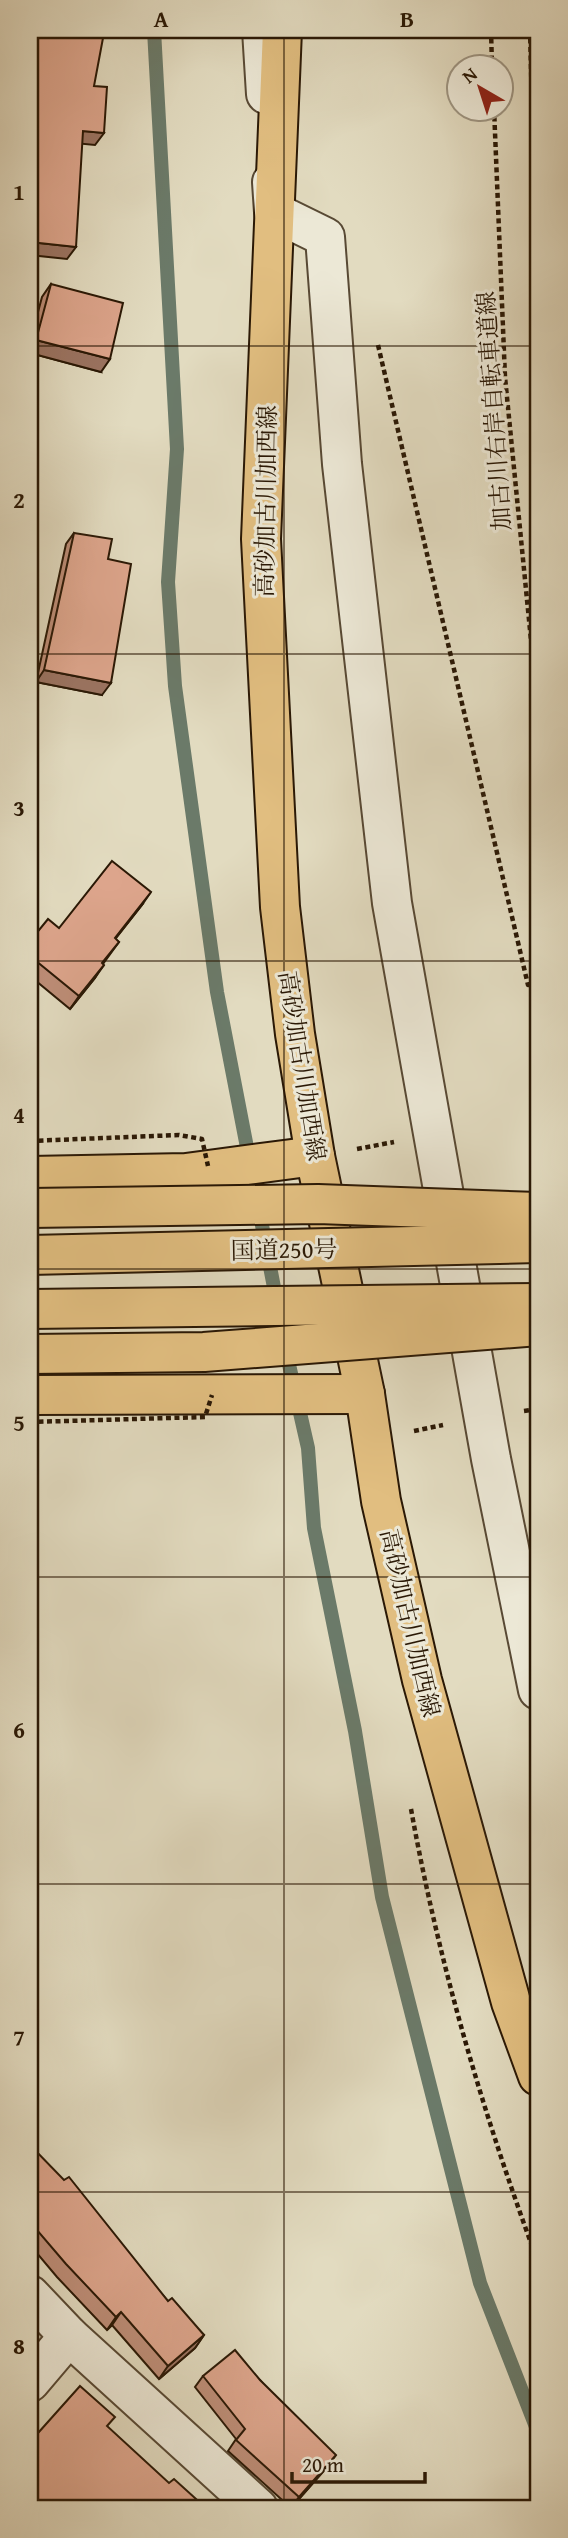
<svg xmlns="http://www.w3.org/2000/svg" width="568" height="2538" viewBox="0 0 568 2538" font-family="'Gentium Book Plus','Noto Serif JP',serif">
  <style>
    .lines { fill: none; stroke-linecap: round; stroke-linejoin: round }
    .stream { stroke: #6b7a69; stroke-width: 14 }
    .minor-casing { stroke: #584934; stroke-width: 42 }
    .major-casing { stroke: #2a1805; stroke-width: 42 }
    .highway-casing { stroke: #2a1805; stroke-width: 42 }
    .path { stroke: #2a1805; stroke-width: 4.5; stroke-dasharray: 5 3.5; stroke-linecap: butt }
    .minor { stroke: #ece8d6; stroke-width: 38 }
    .major { stroke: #e1be80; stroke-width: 38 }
    .highway { stroke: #e1be80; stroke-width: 38 }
    .highway-bridge-casing { stroke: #2a1805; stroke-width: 42; stroke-linecap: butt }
    .path-bridge { stroke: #2a1805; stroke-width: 4.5; stroke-dasharray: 5 3.5; stroke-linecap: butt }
    .highway-bridge { stroke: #e1be80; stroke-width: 38 }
    .wall { fill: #be8e78; stroke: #2a1805; stroke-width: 2 }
    .shaded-wall { fill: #9b7462; stroke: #2a1805; stroke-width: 2 }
    .building { fill: #dda58c; stroke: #2a1805; stroke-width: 2 }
    .grid { fill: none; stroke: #2a1805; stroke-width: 2; stroke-opacity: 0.55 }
    .labels { text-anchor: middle; stroke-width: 6; stroke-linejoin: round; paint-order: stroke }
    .street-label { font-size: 24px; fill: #2a1805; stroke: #ece8d6 }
    .neatline { fill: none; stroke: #2a1805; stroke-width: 2.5 }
    .grid-label { font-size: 23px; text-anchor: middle; font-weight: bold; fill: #2a1805 }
  </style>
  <rect width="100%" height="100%" fill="#e2dbc0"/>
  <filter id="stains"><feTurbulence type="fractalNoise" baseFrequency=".00286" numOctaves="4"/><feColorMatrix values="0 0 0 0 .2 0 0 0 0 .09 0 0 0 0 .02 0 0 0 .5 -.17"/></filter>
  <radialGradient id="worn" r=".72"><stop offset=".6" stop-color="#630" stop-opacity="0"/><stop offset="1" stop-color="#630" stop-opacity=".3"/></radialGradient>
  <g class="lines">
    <g class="stream">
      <path d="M154,30L177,449L168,582L175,686L217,992L277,1303"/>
      <path d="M285,1347L308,1448L314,1528L355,1731L382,1897L480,2283L538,2432"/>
    </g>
    <g class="minor-casing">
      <g id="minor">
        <path d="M262,30L266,94"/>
        <path d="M272,182L274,212L325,237L342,464L392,903L491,1459L538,1690"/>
        <path d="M30,2295L69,2336L258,2508"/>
        <path d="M30,2382L69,2336"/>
      </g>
    </g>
    <g class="major-casing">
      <path id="major" d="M282,30L261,539L280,907L295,1034L315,1156L365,1394L381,1501L422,1680L511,2002L538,2076"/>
    </g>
    <g class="highway-casing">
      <g id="highway">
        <path d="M30,1176L186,1173L315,1156"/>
        <path d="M30,1395L365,1394"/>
      </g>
    </g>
    <g class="path">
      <path d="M491,30L492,66"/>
      <path d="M530,30L538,337"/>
      <path d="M494,108L505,377L538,711"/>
      <path d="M378,345L528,985L538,984"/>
      <path d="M357,1149L394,1142"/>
      <path d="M524,1411L538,1409"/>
      <path d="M414,1431L443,1425"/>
      <path d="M411,1809C439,1964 483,2114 538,2262"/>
    </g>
    <use href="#minor" class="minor"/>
    <use href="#major" class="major"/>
    <use href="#highway" class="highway"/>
    <g class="highway-bridge-casing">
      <g id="highway-bridge">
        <path d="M30,1208L318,1204L538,1212"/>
        <path d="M30,1255L538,1243"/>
        <path d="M30,1309L538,1303"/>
        <path d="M30,1354L204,1352L538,1326"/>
      </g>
    </g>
    <g class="path-bridge">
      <path d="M30,1141L179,1135L202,1139L208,1166"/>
      <path d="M30,1422L205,1417L212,1395"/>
    </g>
    <use href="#highway-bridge" class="highway-bridge"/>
  </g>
  <g class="wall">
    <path d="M51,284L101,372L30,353V342L42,297Z"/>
    <path d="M74,533L108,559L102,695L36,682L66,544Z"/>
    <path d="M142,905L115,939L119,942L103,964L95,978L70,1009L30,976V941L59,928Z"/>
    <path d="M30,2145L168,2301L204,2335L195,2348L159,2379L112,2325L107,2330L57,2277L30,2245Z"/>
    <path d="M203,2376L260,2380L328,2466L291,2508L228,2451L236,2439L195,2387Z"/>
  </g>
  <g class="shaded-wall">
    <path d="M83,131L104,133L95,145L74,143Z"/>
    <path d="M30,242L76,247L67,259L30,255Z"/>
    <path d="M36,340L110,359L101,372L30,353V349Z"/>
    <path d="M44,670L111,683L102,695L36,682Z"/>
    <path d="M151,892L142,905L106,951L115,938Z"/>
    <path d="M104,965L95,978L70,1009L79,996Z"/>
    <path d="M121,2312L112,2325L107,2330L116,2317Z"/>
    <path d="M204,2335L195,2348L159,2379L168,2366Z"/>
    <path d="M336,2455L328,2466L291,2508L299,2497Z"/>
  </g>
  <g class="building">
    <path d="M30,30H62L103,38L94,86L107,87L104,133L83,131L76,247L30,242Z"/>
    <path d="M51,284L123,303L110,359L36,340Z"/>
    <path d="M74,533L112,539L108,559L131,564L111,683L44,670Z"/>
    <path d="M112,861L151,892L115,938L119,942L102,963L104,965L79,996L30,956V941L48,919L59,928Z"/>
    <path d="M30,2145L64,2180L69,2177L168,2301L172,2298L204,2335L168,2366L121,2312L116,2317L66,2264L30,2222Z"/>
    <path d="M235,2350L260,2380L336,2455L299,2497L236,2440L245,2429L203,2376Z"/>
    <path d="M80,2386L115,2417L107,2426L169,2483L174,2479L206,2508H30V2442Z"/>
  </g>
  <path class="grid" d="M284,30V2508M30,346H538M30,654H538M30,961H538M30,1269H538M30,1577H538M30,1884H538M30,2192H538"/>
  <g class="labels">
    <g class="street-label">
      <text transform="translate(494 411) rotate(-94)" y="8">加古川右岸自転車道線</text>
      <text transform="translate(266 501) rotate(-89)" y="8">高砂加古川加西線</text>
      <text transform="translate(302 1066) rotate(81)" y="8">高砂加古川加西線</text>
      <text transform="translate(284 1250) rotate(-1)" y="8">国道250号</text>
      <text transform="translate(410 1623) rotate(77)" y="8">高砂加古川加西線</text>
    </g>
  </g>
  <rect width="568" height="2538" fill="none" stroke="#e2dbc0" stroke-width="77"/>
  <g transform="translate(480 88) rotate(321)"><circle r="33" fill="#ece8d6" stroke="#9e9582" stroke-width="2"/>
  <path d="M0-5L12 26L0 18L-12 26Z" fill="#8f2418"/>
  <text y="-10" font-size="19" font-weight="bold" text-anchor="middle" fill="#2a1805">N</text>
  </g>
  <path d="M292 2472v10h133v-10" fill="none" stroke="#2a1805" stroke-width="3.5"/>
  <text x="302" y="2472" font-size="21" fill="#2a1805" stroke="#ece8d6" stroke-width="5" paint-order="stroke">20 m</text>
  <rect x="38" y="38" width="492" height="2462" class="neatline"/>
  <g class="grid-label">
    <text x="161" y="27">A</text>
    <text x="407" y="27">B</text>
    <text x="19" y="200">1</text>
    <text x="19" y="508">2</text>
    <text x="19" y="816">3</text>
    <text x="19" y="1123">4</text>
    <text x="19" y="1431">5</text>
    <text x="19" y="1738">6</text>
    <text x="19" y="2046">7</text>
    <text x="19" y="2354">8</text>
  </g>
  <rect width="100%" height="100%" filter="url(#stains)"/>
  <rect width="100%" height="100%" fill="url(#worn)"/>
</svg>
